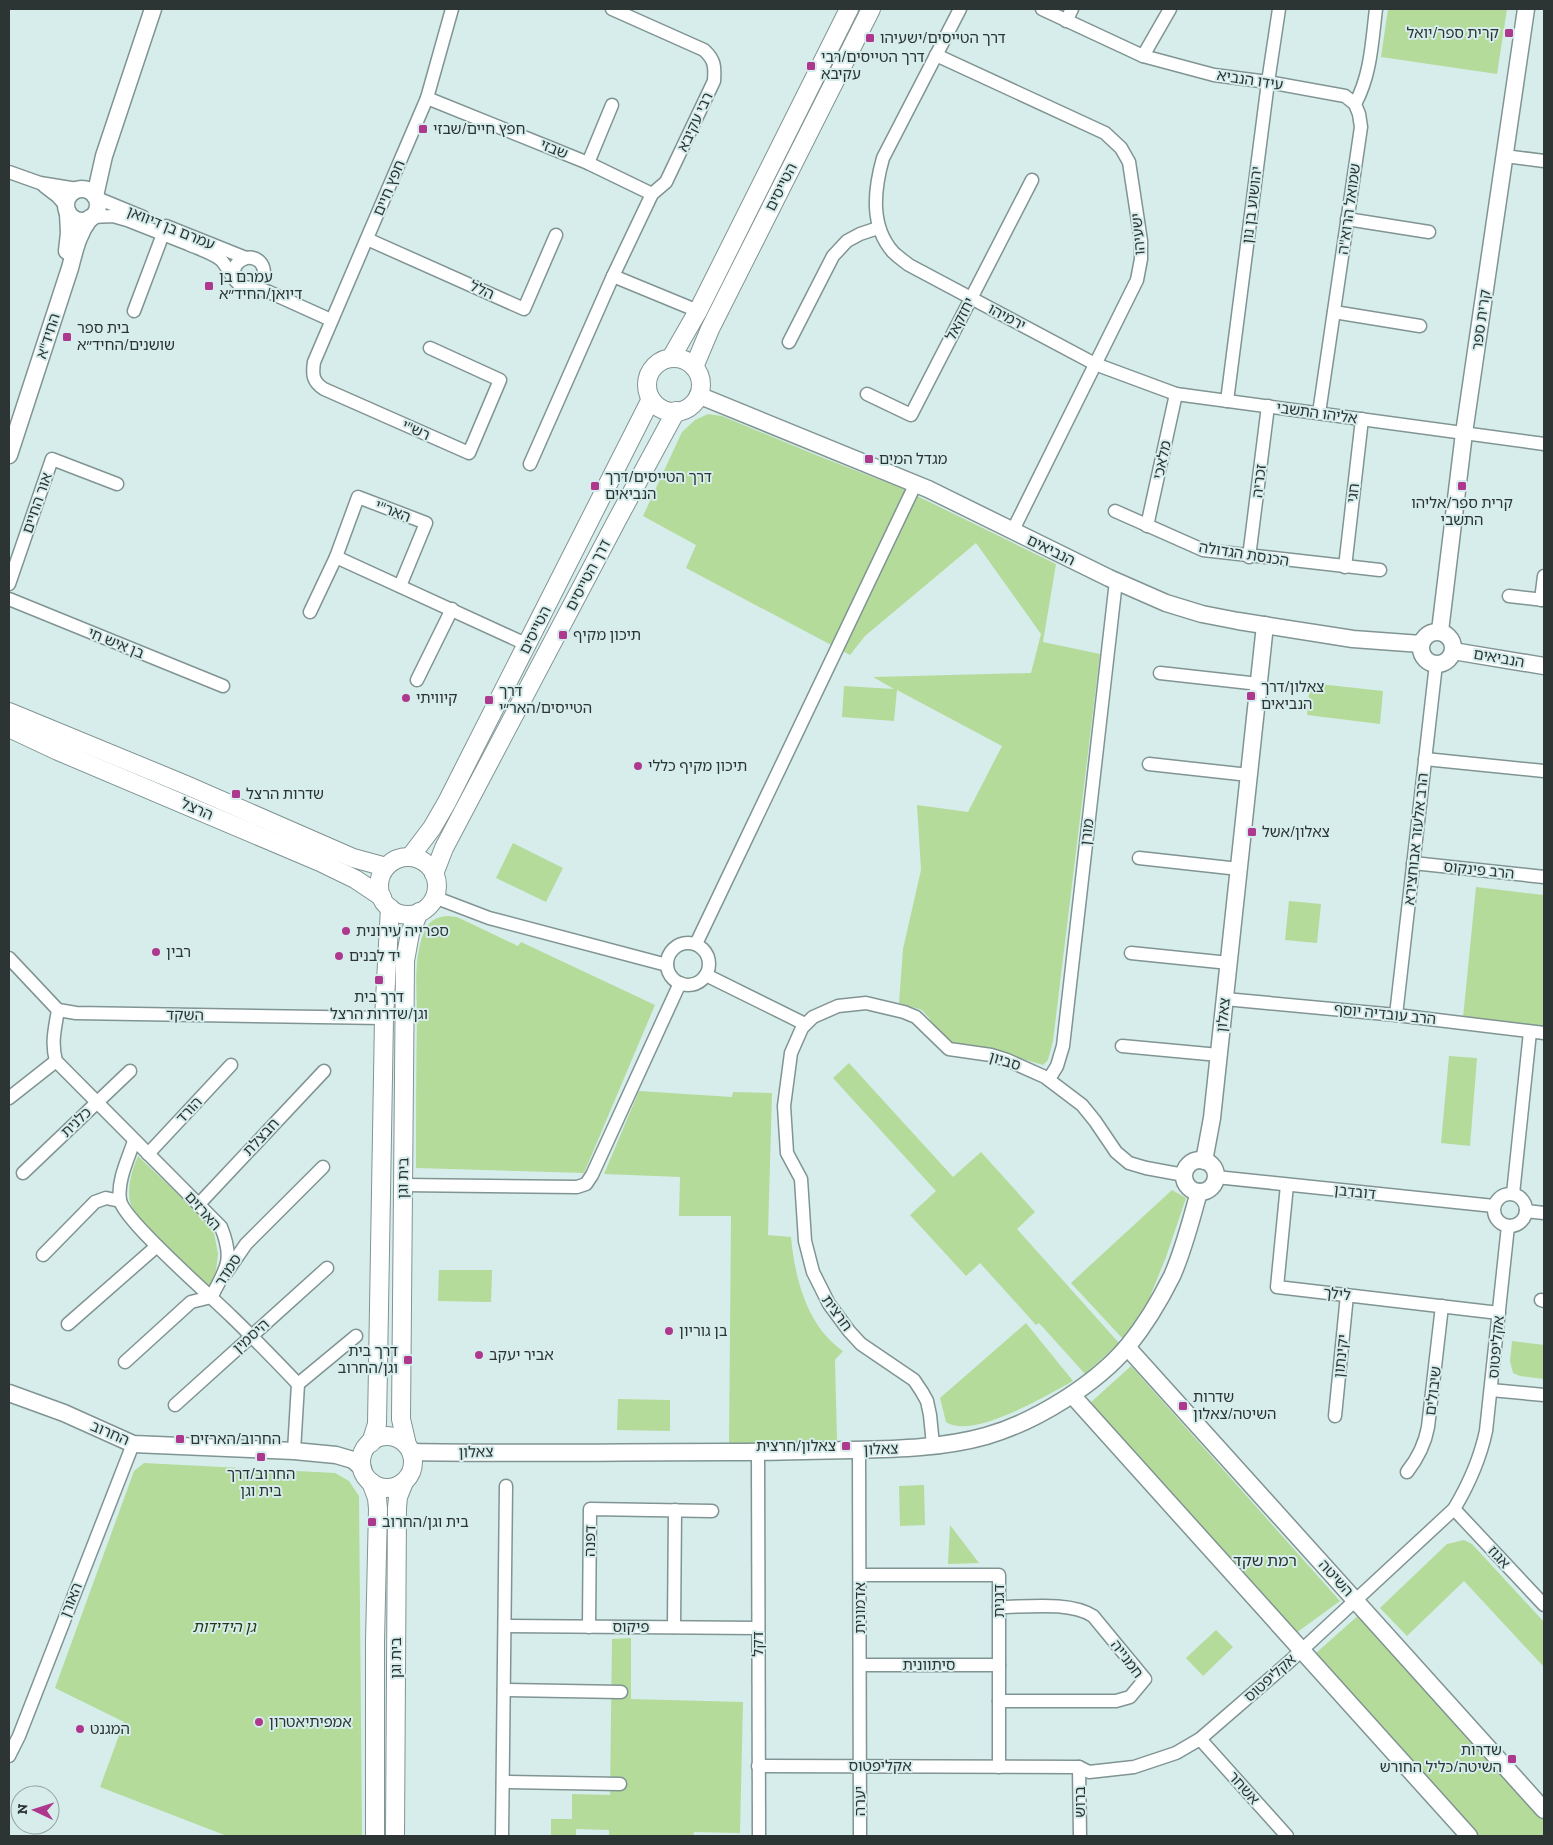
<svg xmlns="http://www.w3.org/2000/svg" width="1553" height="1845" viewBox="0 0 1553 1845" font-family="'Zilla Slab','Noto Sans Hebrew',serif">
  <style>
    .green { fill: #b4db9a }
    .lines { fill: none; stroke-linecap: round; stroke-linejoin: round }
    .minor-casing { stroke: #809493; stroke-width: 15 }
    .tertiary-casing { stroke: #809493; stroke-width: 19 }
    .secondary-casing { stroke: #809493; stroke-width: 20 }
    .minor { stroke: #fff; stroke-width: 12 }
    .tertiary { stroke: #fff; stroke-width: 16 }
    .secondary { stroke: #fff; stroke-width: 18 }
    .poi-dot { fill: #af388f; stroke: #d6edec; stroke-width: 2 }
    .labels { text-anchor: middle; stroke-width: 4; stroke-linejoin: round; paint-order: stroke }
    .poi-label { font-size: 15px; fill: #2c3534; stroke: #d6edec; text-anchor: start }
    .street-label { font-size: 15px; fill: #2c3534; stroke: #d6edec }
    .park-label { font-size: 15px; font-style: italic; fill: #233713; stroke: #d6edec }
    .neighbourhood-label { font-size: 16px; fill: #2c3534; stroke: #d6edec }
  </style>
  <rect width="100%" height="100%" fill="#d6edec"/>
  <g class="green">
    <path d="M1388,9H1507L1497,74L1381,57Z"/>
    <path d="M708,414L722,416L816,455L901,488L1056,564L1043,642L1100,654L1053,1041L1048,1060L1043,1065L993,1050L943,1041L929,1018L922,1010L899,1003L903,949L921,870L917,805L968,812L1002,746L897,690L894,721L842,717L844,686L894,689L873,677L1031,673L1041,634L976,543L865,636L850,655L686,568L696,545L643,516L682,432L695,420Z"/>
    <path d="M1310,683L1383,691L1380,724L1307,715Z"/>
    <path d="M513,843L563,868L546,902L496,878Z"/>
    <path d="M1476,887L1544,895V1027L1463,1018Z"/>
    <path d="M1289,901L1321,904L1317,943L1285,940Z"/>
    <path d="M447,916L457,917L518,946L521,942L655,1005L584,1173L416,1168C416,1119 416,1069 417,1019C417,992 413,958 424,932C429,921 436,917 447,916Z"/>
    <path d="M1449,1056L1477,1058L1470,1146L1441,1143Z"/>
    <path d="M849,1063L953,1177L981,1152L1035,1212L1017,1229L1119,1343L1085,1374L1039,1323L1036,1325L980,1263L966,1276L910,1215L936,1191L833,1078Z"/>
    <path d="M639,1091L732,1097L733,1092L772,1093L768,1235L791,1237C795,1279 807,1326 843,1351L835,1360L837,1440L729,1446L731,1216H679L680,1177L604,1174Z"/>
    <path d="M138,1156L203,1218L214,1233L218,1254L216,1271L209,1287C193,1271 134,1220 130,1202C127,1186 132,1170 138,1156Z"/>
    <path d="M1172,1190L1186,1198L1166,1257L1149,1299L1123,1339L1071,1283Z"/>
    <path d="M439,1270H492L491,1302L438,1301Z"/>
    <path d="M1026,1323L1073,1381C1047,1395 973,1440 946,1422L940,1398Z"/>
    <path d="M1512,1341L1544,1345V1379L1520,1376L1513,1373L1510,1361Z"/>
    <path d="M1131,1366L1340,1601L1296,1633L1089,1404Z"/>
    <path d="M618,1399L670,1400V1431L617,1430Z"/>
    <path d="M144,1463L335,1473L349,1481L359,1496L362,1836H227L100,1787L124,1722L55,1688L134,1471Z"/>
    <path d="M924,1485L925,1525L900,1526L899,1486Z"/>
    <path d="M950,1525L979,1563L948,1564Z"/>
    <path d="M1464,1540L1472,1544L1544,1622V1667L1464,1581L1407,1636L1380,1608L1447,1544Z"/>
    <path d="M1361,1613L1544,1820V1836H1478L1316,1653Z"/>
    <path d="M1216,1630L1233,1647L1203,1676L1186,1658Z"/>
    <path d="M631,1638V1699L743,1702L740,1833L694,1832L693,1836H609V1830L576,1829V1836H551V1819H572V1794L610,1795L612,1639Z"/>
  </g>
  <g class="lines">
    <g class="minor-casing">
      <g id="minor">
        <path d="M960,9L883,158C874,190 870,226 893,252C898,257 904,261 909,265L1095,364L1176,394L1544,444"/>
        <path d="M1042,9L1143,56L1214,75L1268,82L1345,96L1355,104"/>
        <path d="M1066,21L1072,9"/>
        <path d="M936,55L1105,133L1121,148L1129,162L1141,241V259L1137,280L1013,530"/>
        <path d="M1143,56L1170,9"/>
        <path d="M427,98L588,163L652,194"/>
        <path d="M1505,156L1544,161"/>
        <path d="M588,163L612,105"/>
        <path d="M9,172L40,183L77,189"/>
        <path d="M44,186L57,196L66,206"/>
        <path d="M97,198L143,217"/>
        <path d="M92,217L113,216L127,220C147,228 168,236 188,244C199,249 210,252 220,259C229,267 233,284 245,287C259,291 270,273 260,262C256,258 251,257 246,258C237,261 233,267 234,277"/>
        <path d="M1347,219L1429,232"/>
        <path d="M166,226L246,258"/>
        <path d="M367,239L524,309L556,235"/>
        <path d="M613,276L698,311"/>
        <path d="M253,287L269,292L331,320"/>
        <path d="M134,311L163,234"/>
        <path d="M1334,312L1420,326"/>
        <path d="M789,342L833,256L847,241L860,234L878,228"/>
        <path d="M430,348L500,380L469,453L324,389C313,382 312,375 314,362L427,98L452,9"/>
        <path d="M867,394L911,415L1032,180"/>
        <path d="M1227,401L1268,82L1279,9"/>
        <path d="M1319,413L1361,127L1359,114L1355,104C1371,75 1372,41 1376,9"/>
        <path d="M530,464L613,276L652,194L666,182L714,81C715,67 715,60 704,50L612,9"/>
        <path d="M1115,511L1203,550L1380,570"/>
        <path d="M1147,526L1176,394"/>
        <path d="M336,557L358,497L426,523L400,586"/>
        <path d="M1249,557L1268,406"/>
        <path d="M1345,567L1362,419"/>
        <path d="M9,584L52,459L117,484"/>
        <path d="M1509,596L1544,600"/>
        <path d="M9,599L223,686"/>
        <path d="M1541,600L1544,576"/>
        <path d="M310,612L336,557L528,645"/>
        <path d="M1160,673L1259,684"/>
        <path d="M417,680L452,609"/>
        <path d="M1425,759L1544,771"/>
        <path d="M1149,764L1249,775"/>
        <path d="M1139,858L1239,869"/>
        <path d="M1413,863L1544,877"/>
        <path d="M434,897L489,918L667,965"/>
        <circle cx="688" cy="964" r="21"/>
        <path d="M696,944L916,483"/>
        <path d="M1131,953L1229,963"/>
        <path d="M9,958L58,1010L76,1013L384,1018"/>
        <path d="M706,975L805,1024"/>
        <path d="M1225,999L1396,1015L1544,1033"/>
        <path d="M58,1010C55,1028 51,1043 56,1061L221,1227C234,1259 227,1268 211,1297"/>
        <path d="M1396,1015L1436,664"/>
        <path d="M1122,1046L1219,1055"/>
        <path d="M1049,1079L1057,1066L1063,1046L1116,581"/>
        <path d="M9,1098L56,1061"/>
        <path d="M134,1141C128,1159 117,1181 120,1200C123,1220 212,1297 231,1316C254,1338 276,1361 298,1384L294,1451"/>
        <path d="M148,1154L231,1065"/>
        <path d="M23,1173L130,1071"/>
        <path d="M1216,1177L1494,1206"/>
        <path d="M403,1185L577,1187L586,1184L592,1175L680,983"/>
        <path d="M1287,1185L1277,1287L1499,1313"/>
        <circle cx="1510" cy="1210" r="16"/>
        <path d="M1513,1194L1530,1032"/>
        <path d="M199,1204L324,1071"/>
        <path d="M1526,1211L1544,1213"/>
        <path d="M43,1255L95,1202L106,1198L120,1201"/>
        <path d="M226,1273L246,1244L323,1167"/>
        <path d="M1541,1300L1544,1301"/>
        <path d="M68,1324L157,1246"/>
        <path d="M125,1362L191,1302L211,1297L214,1292"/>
        <path d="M298,1384L356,1336"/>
        <path d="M1491,1390L1544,1395"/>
        <path d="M175,1405L327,1268"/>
        <path d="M1335,1416L1347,1295"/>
        <path d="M933,1445L930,1415L927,1401L922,1392L914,1380L861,1344L849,1331L829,1304L813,1272L805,1241L801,1179L787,1153L784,1106L791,1053L802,1028L813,1017L838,1006L866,1003L904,1012L916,1017L949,1049L991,1055L1007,1060L1045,1077L1082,1105L1095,1121L1116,1152L1129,1163L1146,1168L1184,1175"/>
        <path d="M859,1449L860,1836"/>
        <path d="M758,1452L759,1836"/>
        <path d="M1407,1472C1418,1458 1425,1444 1428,1427L1442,1306"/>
        <path d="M1454,1509L1544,1605"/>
        <path d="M860,1575H999V1767"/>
        <path d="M505,1626L758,1628"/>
        <path d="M589,1627L590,1509L712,1511"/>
        <path d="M674,1627L675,1510"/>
        <path d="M860,1665H999"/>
        <path d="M504,1690L621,1692"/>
        <path d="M999,1701H1116L1130,1697L1145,1679L1093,1616C1070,1601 1026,1607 999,1607"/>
        <path d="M1200,1739L1287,1836"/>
        <path d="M9,1756L19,1736L133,1444"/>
        <path d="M758,1766L1079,1767L1089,1772L1134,1767L1176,1753L1200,1739L1290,1661L1454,1509C1469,1484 1480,1459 1486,1431L1508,1226"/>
        <path d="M1079,1767L1080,1836"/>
        <path d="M503,1782L620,1784"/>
        <path d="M502,1836L506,1486"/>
      </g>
    </g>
    <g class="tertiary-casing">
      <g id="tertiary">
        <circle cx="82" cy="205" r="16"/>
        <path d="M95,196L104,156L153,9"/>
        <path d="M67,251L69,233L68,213"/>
        <path d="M698,395L928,489L1109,578L1166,603L1202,614L1238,621L1353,639L1421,644"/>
        <path d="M9,455L70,268C75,249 78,234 90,218"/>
        <path d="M1440,631L1464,433L1526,9"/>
        <circle cx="1437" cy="648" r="16"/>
        <path d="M1453,651L1544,666"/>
        <circle cx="1200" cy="1176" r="16"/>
        <path d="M1204,1161L1212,1118L1265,625"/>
        <path d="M1127,1347L1544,1810"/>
        <path d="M9,1393L64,1413L133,1444L294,1451L336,1455L353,1460L363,1469"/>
        <path d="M1072,1395L1469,1836"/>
        <path d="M411,1452C517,1454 623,1452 729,1452C770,1452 812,1451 853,1450C897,1449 943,1448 986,1436C1035,1422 1095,1385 1128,1346C1145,1325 1160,1300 1172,1276C1184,1249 1191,1220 1199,1192"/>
      </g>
    </g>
    <g class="secondary-casing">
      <g id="secondary">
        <path d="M671,358L698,311L849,9"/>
        <circle cx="674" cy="385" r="27"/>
        <path d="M694,367L710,329L871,9"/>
        <path d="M9,712L186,785L353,858L386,867"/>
        <path d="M9,728L58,751L320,862L355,879L382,897"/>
        <path d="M410,857L432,828L447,802L651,399"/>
        <circle cx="408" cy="886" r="29"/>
        <path d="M434,874L444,848L617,520L676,411"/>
        <circle cx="387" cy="1462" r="26"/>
        <path d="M371,1443L377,1424L384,1018L390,908"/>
        <path d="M407,1445L401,1419L405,961L410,933L419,912"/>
        <path d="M371,1482L377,1498L378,1509L375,1642V1836"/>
        <path d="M395,1836L397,1508L398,1497L404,1482"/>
      </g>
    </g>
    <use href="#minor" class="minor"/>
    <use href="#tertiary" class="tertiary"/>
    <use href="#secondary" class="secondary"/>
  </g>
  <g class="poi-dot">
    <rect x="1504" y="28" width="10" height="10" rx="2.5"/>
    <rect x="865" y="33" width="10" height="10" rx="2.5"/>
    <rect x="806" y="61" width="10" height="10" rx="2.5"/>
    <rect x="418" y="124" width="10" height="10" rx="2.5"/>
    <rect x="204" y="281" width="10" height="10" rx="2.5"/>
    <rect x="62" y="332" width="10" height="10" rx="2.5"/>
    <rect x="864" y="454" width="10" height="10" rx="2.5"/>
    <rect x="590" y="481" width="10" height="10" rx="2.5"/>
    <rect x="1457" y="481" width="10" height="10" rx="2.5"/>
    <rect x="558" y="630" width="10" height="10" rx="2.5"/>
    <rect x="1246" y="691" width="10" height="10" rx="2.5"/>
    <circle cx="406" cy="698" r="5"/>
    <rect x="484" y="695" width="10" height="10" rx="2.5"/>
    <circle cx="638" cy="766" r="5"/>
    <rect x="231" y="789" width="10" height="10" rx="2.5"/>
    <rect x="1247" y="827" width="10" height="10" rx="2.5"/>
    <circle cx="346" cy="931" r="5"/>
    <circle cx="156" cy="952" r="5"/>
    <circle cx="339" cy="956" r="5"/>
    <rect x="374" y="975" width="10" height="10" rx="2.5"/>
    <circle cx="669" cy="1331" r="5"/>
    <circle cx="479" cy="1355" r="5"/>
    <rect x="403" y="1355" width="10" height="10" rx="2.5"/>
    <rect x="1178" y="1401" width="10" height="10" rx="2.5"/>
    <rect x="175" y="1434" width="10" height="10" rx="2.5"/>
    <rect x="841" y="1441" width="10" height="10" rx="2.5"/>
    <rect x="256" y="1452" width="10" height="10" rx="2.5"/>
    <rect x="367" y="1517" width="10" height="10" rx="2.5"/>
    <circle cx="259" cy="1722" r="5"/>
    <circle cx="80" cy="1729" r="5"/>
    <rect x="1507" y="1754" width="10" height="10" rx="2.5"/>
  </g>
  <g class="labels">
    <g class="poi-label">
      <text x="1499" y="38" text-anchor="end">קרית ספר/יואל</text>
      <text x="880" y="43">דרך הטייסים/ישעיהו</text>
      <text x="821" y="62">דרך הטייסים/רבי<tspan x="821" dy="17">עקיבא</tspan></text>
      <text x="433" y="134">חפץ חיים/שבזי</text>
      <text x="219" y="282">עמרם בן<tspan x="219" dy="17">דיואן/החיד״א</tspan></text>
      <text x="77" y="333">בית ספר<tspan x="77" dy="17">שושנים/החיד״א</tspan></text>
      <text x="879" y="464">מגדל המים</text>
      <text x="605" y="482">דרך הטייסים/דרך<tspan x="605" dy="17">הנביאים</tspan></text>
      <text x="1462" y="508" text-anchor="middle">קרית ספר/אליהו<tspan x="1462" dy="17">התשבי</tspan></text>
      <text x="573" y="640">תיכון מקיף</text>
      <text x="1261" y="692">צאלון/דרך<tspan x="1261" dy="17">הנביאים</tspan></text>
      <text x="499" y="696">דרך<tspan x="499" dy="17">הטייסים/האר״י</tspan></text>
      <text x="416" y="703">קיוויתי</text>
      <text x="648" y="771">תיכון מקיף כללי</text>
      <text x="246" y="799">שדרות הרצל</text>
      <text x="1262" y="837">צאלון/אשל</text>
      <text x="356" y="936">ספרייה עירונית</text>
      <text x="166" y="957">רבין</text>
      <text x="349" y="961">יד לבנים</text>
      <text x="379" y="1002" text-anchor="middle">דרך בית<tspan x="379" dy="17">וגן/שדרות הרצל</tspan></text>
      <text x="679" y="1336">בן גוריון</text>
      <text x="398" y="1356" text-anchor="end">דרך בית<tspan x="398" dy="17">וגן/החרוב</tspan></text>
      <text x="489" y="1360">אביר יעקב</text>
      <text x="1193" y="1402">שדרות<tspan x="1193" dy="17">השיטה/צאלון</tspan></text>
      <text x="190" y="1444">החרוב/הארזים</text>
      <text x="836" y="1451" text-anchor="end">צאלון/חרצית</text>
      <text x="261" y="1479" text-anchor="middle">החרוב/דרך<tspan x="261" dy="17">בית וגן</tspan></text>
      <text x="382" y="1527">בית וגן/החרוב</text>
      <text x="269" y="1727">אמפיתיאטרון</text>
      <text x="90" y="1734">המגנט</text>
      <text x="1502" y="1755" text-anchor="end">שדרות<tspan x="1502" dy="17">השיטה/כליל החורש</tspan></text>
    </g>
    <g class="street-label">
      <text transform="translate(1250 80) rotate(9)" y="5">עידו הנביא</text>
      <text transform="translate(695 122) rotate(-65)" y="5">רבי עקיבא</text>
      <text transform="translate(554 149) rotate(22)" y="5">שבזי</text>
      <text transform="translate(781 187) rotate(-63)" y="5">הטייסים</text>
      <text transform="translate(389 188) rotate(-67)" y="5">חפץ חיים</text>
      <text transform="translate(1252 205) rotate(-83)" y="5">יהושוע בן נון</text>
      <text transform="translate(1349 209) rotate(-82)" y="5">שמואל הרוא"ה</text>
      <text transform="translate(171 228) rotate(22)" y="5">עמרם בן דיוואן</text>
      <text transform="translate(1138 234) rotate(-95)" y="5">ישעיהו</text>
      <text transform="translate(482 290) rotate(24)" y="5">הלל</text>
      <text transform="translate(1007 317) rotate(28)" y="5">ירמיהו</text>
      <text transform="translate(960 319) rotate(-63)" y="5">יחזקאל</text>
      <text transform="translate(1481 320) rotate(-82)" y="5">קרית ספר</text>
      <text transform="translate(48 336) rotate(-72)" y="5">החיד"א</text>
      <text transform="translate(1317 413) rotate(8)" y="5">אליהו התשבי</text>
      <text transform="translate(416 430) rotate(24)" y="5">רש"י</text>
      <text transform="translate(1162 460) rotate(-78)" y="5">מלאכי</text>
      <text transform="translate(1259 481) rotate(-83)" y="5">זכריה</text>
      <text transform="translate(1353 493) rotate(-83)" y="5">חגי</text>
      <text transform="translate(37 503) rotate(-71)" y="5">אור החיים</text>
      <text transform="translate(393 511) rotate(21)" y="5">האר"י</text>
      <text transform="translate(1051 550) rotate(26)" y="5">הנביאים</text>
      <text transform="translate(1244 554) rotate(9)" y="5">הכנסת הגדולה</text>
      <text transform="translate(588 575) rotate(-62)" y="5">דרך הטייסים</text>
      <text transform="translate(535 630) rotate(-63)" y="5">הטייסים</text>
      <text transform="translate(116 643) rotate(22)" y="5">בן איש חי</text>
      <text transform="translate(1499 658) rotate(10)" y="5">הנביאים</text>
      <text transform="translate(197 809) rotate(23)" y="5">הרצל</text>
      <text transform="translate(1087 832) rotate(-83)" y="5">מורן</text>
      <text transform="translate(1416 839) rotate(-84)" y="5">הרב אלעזר אבוחצירא</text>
      <text transform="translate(1479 870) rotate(6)" y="5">הרב פינקוס</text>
      <text transform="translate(1385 1014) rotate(6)" y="5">הרב עובדיה יוסף</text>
      <text transform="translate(185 1015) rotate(1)" y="5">השקד</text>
      <text transform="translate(1223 1015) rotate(-84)" y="5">צאלון</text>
      <text transform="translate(1005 1061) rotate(17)" y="5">סביון</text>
      <text transform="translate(189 1110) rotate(-47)" y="5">הורד</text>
      <text transform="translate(76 1122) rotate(-44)" y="5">כלנית</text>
      <text transform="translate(261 1137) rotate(-47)" y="5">חבצלת</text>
      <text transform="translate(403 1178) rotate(-89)" y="5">בית וגן</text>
      <text transform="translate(1355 1192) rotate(6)" y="5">דובדבן</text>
      <text transform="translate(203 1211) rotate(48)" y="5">הארזים</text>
      <text transform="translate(228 1270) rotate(-57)" y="5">סמדר</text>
      <text transform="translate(1337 1294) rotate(6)" y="5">לילך</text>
      <text transform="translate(837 1313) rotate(54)" y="5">חרצית</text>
      <text transform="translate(251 1336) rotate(-42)" y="5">היסמין</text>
      <text transform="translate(1496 1347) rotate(-85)" y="5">אקליפטוס</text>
      <text transform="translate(1341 1356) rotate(-84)" y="5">יקינתון</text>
      <text transform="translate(1433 1391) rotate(-83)" y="5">שיבולים</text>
      <text transform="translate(110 1433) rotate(23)" y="5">החרוב</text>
      <text transform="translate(881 1449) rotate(-2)" y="5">צאלון</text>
      <text transform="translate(476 1452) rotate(-1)" y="5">צאלון</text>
      <text transform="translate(590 1541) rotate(-89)" y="5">דפנה</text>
      <text transform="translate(1499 1557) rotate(47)" y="5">אגוז</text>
      <text transform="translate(1336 1578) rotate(48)" y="5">השיטה</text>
      <text transform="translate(71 1600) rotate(-68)" y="5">האורן</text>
      <text transform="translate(999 1601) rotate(-90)" y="5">דגנית</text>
      <text transform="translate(860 1608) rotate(-90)" y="5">אדמונית</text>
      <text x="631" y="1632">פיקוס</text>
      <text transform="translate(758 1644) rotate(-90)" y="5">דקל</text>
      <text transform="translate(396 1658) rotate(-90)" y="5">בית וגן</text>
      <text transform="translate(1127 1659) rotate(53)" y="5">חמנייה</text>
      <text x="929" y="1670">סיתוונית</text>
      <text transform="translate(1270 1678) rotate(-42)" y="5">אקליפטוס</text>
      <text x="880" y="1771">אקליפטוס</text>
      <text transform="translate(1244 1788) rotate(48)" y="5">אשחר</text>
      <text transform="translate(860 1801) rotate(-90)" y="5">יערה</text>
      <text transform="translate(1080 1802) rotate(-90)" y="5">ברוש</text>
    </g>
    <g class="park-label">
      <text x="224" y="1632">גן הידידות</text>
    </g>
    <g class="neighbourhood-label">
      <text x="1265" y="1566">רמת שקד</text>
    </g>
  </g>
  <rect width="1553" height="1845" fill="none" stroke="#2c3534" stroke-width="20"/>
  <g transform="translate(35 1810) rotate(274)"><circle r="24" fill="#d6edec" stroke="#92a3a2"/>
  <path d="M0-4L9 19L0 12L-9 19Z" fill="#af388f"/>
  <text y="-8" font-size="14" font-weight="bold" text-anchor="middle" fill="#2c3534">N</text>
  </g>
</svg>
